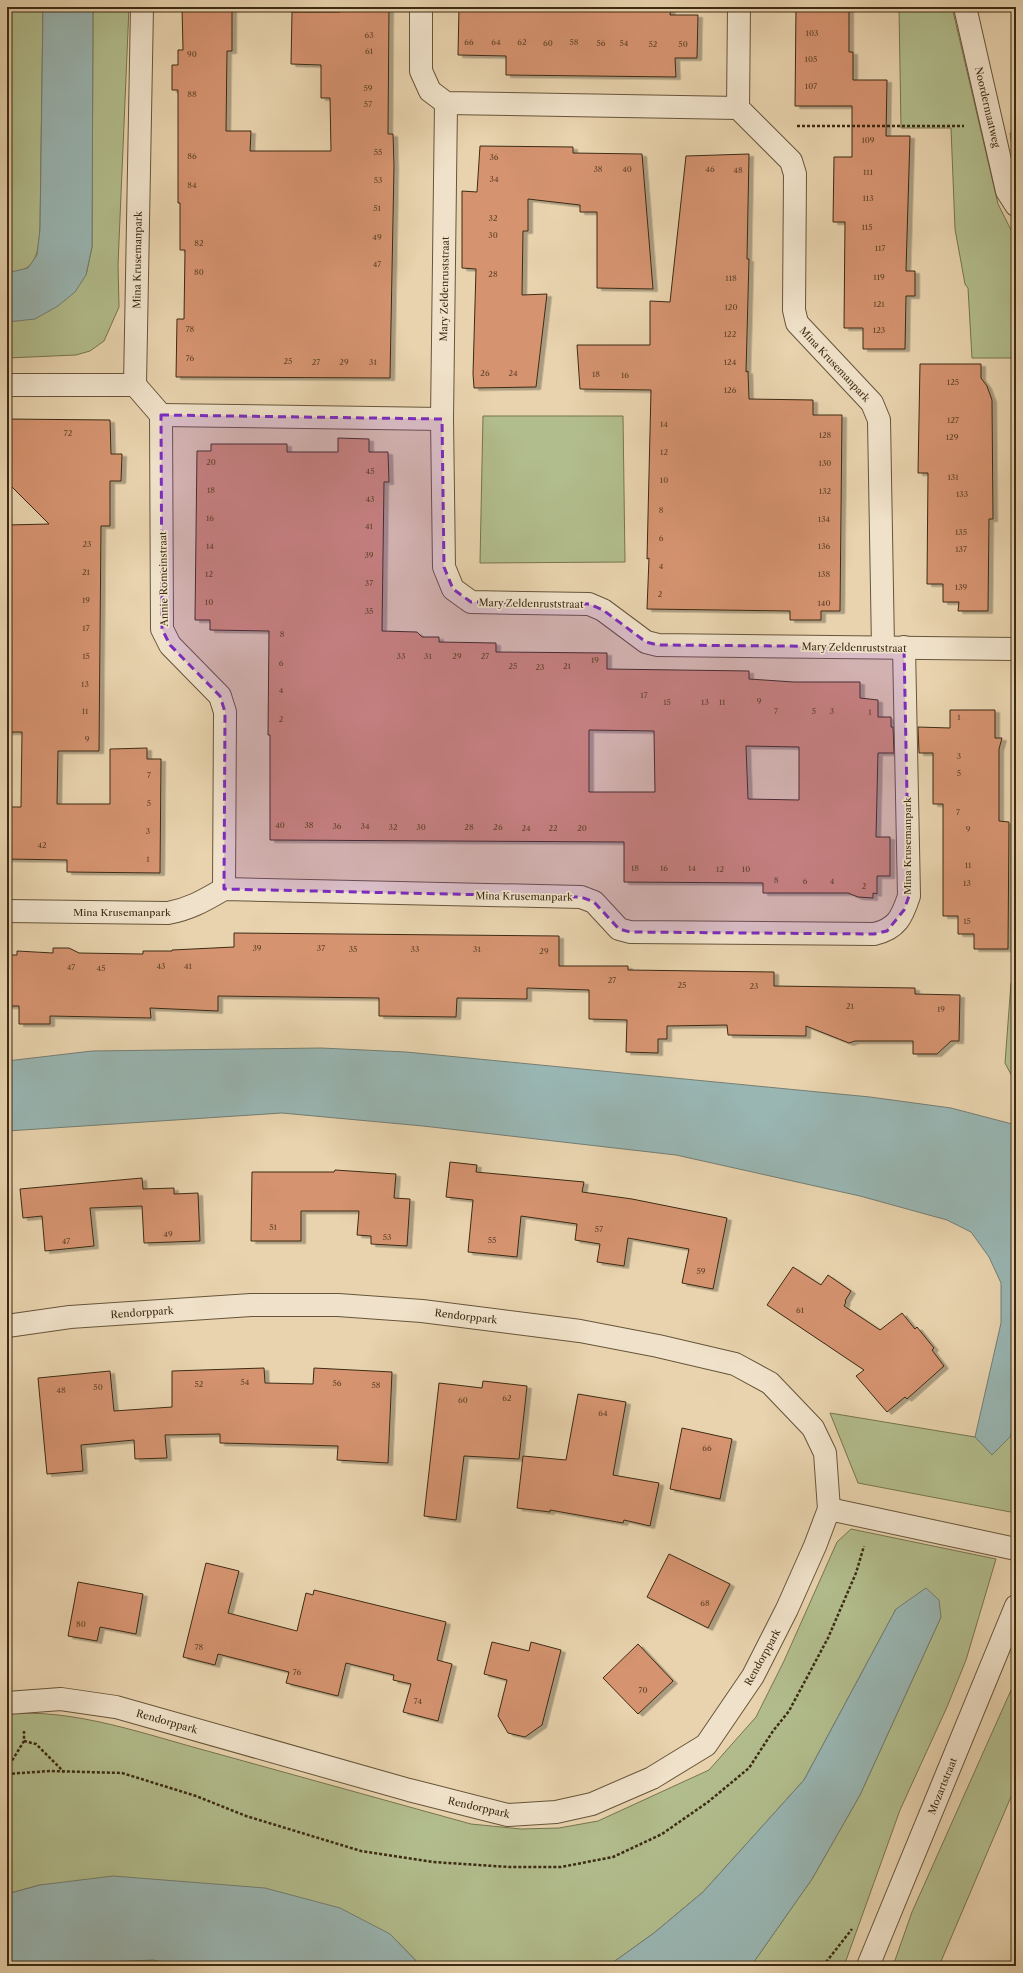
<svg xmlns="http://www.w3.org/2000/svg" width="1023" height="1973" viewBox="0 0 1023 1973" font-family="'Libre Caslon Text',serif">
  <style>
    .green { fill: #b2bd8d; stroke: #777450 }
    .water { fill: #99b6b3; stroke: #747e73 }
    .building { fill: #d59370; stroke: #3c2b13; fill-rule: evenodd; filter: url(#shadow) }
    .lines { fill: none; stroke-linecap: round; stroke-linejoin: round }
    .minor-casing { stroke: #67553a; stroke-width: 24 }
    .path { stroke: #3c2b13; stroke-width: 2.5; stroke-dasharray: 3 2; stroke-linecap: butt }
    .minor { stroke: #f0e2ca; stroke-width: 22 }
    .marked { fill: #7b2cbf; fill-opacity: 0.2; stroke: #7b2cbf; stroke-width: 3; stroke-dasharray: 8 5; stroke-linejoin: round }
    .labels { text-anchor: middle; stroke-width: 3.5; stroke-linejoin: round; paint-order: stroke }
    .number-label { font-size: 8px; fill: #62452a }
    .street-label { font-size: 10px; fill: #3c2b13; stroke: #f0e2ca }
  </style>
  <defs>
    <filter id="shadow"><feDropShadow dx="4.5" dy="2.5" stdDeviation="0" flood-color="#0004"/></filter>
  </defs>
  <rect width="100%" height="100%" fill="#e8d3ae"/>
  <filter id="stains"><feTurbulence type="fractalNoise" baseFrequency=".005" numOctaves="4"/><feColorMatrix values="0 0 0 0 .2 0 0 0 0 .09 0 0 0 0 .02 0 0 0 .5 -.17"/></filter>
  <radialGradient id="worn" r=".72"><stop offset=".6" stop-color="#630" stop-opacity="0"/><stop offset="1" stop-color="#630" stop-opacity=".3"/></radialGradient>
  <g class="green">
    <path d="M7,7H43L40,229C38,253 37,272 7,273Z"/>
    <path d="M93,7H129L118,265L119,307L104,341L90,351L76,355L7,358V322L86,275L92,247Z"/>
    <path d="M899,7H952L998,204L1016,240V358H972L968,288L965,284L955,229L951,128H901Z"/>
    <path d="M1016,132V173L1010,133Z"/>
    <path d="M483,416H623L625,562L480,563Z"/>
    <path d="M1016,980V1084L1005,1063L1011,983Z"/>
    <path d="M830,1413L975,1437L992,1454L1010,1437L1016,1419V1513L858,1483Z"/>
    <path d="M851,1529L996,1559L966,1660L947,1707L900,1810L844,1966H751L812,1879L860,1795L941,1617L896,1609L804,1780L703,1892L654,1933L608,1966H421L390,1934L40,1885L7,1894V1714C74,1708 147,1735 211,1752C298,1776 384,1800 471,1824L521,1829L559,1828L598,1821L709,1770L756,1717L784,1661L837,1542Z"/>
    <path d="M1016,1679V1785L939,1966H893L912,1912Z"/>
    <path d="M153,1960L186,1966H41L88,1962Z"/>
  </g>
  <g class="water">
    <path d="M43,7H93L92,247L86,275L75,292L58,306L35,319L7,322V273L28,268L37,255L40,229Z"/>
    <path d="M321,1048L406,1052L870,1097L951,1108L1016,1125V1419L1010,1437L992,1455L975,1437L1001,1323V1283L989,1257L971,1232L947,1220L860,1196L676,1155L423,1126L282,1113L7,1131V1061L92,1051Z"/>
    <path d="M926,1588L939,1600L941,1617L860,1795L812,1879L751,1966H608L654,1933L703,1892L804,1780L896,1609Z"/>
    <path d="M113,1876L265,1888L340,1908L390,1934L421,1966H186L153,1960L7,1966V1894L40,1885Z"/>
  </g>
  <g class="building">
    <path d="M182,7H232V51H227L226,131H251L250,151H331L330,98H321V65L291,64L292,12H340V7H389L388,134H393L394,166L390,378L176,377L177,319H184L185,250H180V203H178V90H172V65H178V50H183Z"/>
    <path d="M459,7H671L670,15H698L697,58H675L676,77L506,75V56L458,55Z"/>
    <path d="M796,7H849V52H853V80H887L886,136H910L906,271H915V296H906L905,349H863V328H844L845,222H833L834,157H852V106H795Z"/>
    <path d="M480,146L573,147V153L642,154L653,289L597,288V212H580V205L528,199V231H523L522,295L547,294L536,387L474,388L473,374L476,269L462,268V191L477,192Z"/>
    <path d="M749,154L747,259H749L746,372L748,371L749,399L813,400V415H842L840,611H821V620H790V611L647,609L649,558L647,559L651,390L580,389L577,345H650V301L670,302L686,156Z"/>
    <path d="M920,364H981V378L987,386L992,400L993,519H989L988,611H958L959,602H943V584H927L928,473H918Z"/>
    <path d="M7,419L110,420L111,454H122L121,481H110V526H101L99,751H58L57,804H110V749L147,748V759H161L160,873L67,872V860L7,859V807H21L22,732H7V525L49,524L7,482Z"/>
    <path d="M338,438L369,439V452H388L389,482H384L382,631L417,632L422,637H439V642L496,643V652L607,653V669L749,671V679L794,682H860V698L878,700V717H891V727H893L894,753H878L876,837H890V876H877V894L873,893V898L858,897L848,893H763V883L624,882V842L270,840V735H268L269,631L210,630V620H195L197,451H211V444H287V452H338ZM589,730L654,731L655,792H589ZM746,746L799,747V800L748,799Z"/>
    <path d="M950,710H995V738H1002L999,749V821L1009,822L1008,949H974V934H958V916H943V804H933V753H919L918,727L950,728Z"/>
    <path d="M234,933L559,936V966H628V970L774,972V986L915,988V994L960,995L959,1041H951L937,1054H913V1041H855L849,1043L806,1026V1036L728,1035L727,1025L667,1026V1039H658V1053L626,1052L627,1020L589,1019V990L527,988V999L457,998L456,1017L379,1016V998L218,996V1011L150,1008L151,1018L50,1016V1024H19V1006H7V955H17V951L53,953V948H69L79,953L143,954V951H172V950L234,947Z"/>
    <path d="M450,1162L477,1165L476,1172L584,1182L582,1192L632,1199L727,1218L713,1289L682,1283L689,1249L628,1238L624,1266L597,1262L600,1244L575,1240L577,1224L521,1216L517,1257L468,1252L473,1200L446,1197Z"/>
    <path d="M335,1170L396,1174L394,1198L410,1199L407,1246L371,1244V1236L357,1235L359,1211H301V1241H251L252,1172H334Z"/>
    <path d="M142,1178L143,1189L174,1188V1194L198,1193L200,1241L144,1243L142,1206L90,1208L94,1246L45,1251L42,1216L23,1218L20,1189Z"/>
    <path d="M793,1267L821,1285L828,1275L851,1291L845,1301L846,1302L844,1306L880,1330L902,1313L915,1329L917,1327L934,1348L932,1350L944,1366L907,1399L905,1397L887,1412L856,1376L864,1370L767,1305Z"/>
    <path d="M264,1368L265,1383L313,1384L314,1368L392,1372L388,1463L337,1460L338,1446L220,1443V1434L165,1435L167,1458L135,1459L134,1440L81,1445L83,1471L47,1474L38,1378L110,1371L114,1411L172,1407V1371Z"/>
    <path d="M483,1381L527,1386L519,1459L464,1456L456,1520L424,1516L439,1383L482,1388Z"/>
    <path d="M578,1394L626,1402L613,1475L659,1483L650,1526L624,1520L623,1523L550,1510V1512L517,1508L523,1456L566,1460Z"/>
    <path d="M682,1428L732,1439L720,1499L670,1489Z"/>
    <path d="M669,1554L730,1584L708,1628L647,1597Z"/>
    <path d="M206,1563L239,1571L228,1613L297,1631L306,1593L313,1595L314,1590L446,1622L437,1660L452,1664L438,1721L403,1712L411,1684L393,1680L394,1675L346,1663L338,1696L286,1683L289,1672L218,1654L215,1665L183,1657Z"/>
    <path d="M78,1582L143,1594L136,1634L100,1627L97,1641L68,1636Z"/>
    <path d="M492,1642L529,1651L531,1642L561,1650L542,1725L525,1737L508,1733L498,1716L507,1680L484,1674Z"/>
    <path d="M638,1644L673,1681L638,1714L603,1678Z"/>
  </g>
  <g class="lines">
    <g class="minor-casing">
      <g id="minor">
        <path d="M421,7V71L430,91L446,103L738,108"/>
        <path d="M739,7L738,108L791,161L795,174L794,310L797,323L872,403L879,420L883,647"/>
        <path d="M965,7L1007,191L1016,205"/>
        <path d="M446,103L442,419L444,567L453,589L471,602L589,604L603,610L646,642L658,645L1016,649"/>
        <path d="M7,385H135L142,7"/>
        <path d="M135,385L161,415L162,629L170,645L220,696L225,712L224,889"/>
        <path d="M161,415L442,419"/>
        <path d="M7,911L168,913C190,909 205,900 224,889L581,897L594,902L619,929L630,932L874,934C897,929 902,917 909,896L904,647"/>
        <path d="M7,1326L70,1317L251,1305H338L422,1311L580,1331L658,1346L735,1364L770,1383L813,1428L825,1453L829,1509L815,1546L787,1609L753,1676L706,1745L652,1778L592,1804L556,1812L508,1815L409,1790L116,1707L61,1699L7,1703"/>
        <path d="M829,1509L1016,1549"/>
        <path d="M868,1966L1016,1606"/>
      </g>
    </g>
    <g class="path">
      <path d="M797,126H964"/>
      <path d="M24,1741L36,1744L64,1772"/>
      <path d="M7,1769L24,1741V1731"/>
      <path d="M7,1774L50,1771L122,1773L196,1796L246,1816L361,1851L433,1862L509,1867H561L613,1857L662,1834L708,1802L749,1768L773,1731L789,1711L828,1638L856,1573L864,1546"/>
      <path d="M823,1966L852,1929"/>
    </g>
    <use href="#minor" class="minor"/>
  </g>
  <path class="marked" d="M161,415L442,419L444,567L453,589L471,602L589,604L603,610L646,642L658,645L904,647L909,896L904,910L887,931L874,934L630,932L619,929L594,902L581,897L224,889L225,712L220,696L170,645L162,629Z"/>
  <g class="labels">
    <g class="number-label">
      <text x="812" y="36">103</text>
      <text x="369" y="38">63</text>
      <text x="469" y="45">66</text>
      <text x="496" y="45">64</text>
      <text x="522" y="45">62</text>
      <text x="574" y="45">58</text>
      <text x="548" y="46">60</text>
      <text x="601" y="46">56</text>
      <text x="624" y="46">54</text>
      <text x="653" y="47">52</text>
      <text x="683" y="47">50</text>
      <text x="369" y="54">61</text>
      <text x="192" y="57">90</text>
      <text x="811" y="62">105</text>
      <text x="811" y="89">107</text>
      <text x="368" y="91">59</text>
      <text x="192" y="97">88</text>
      <text x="368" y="107">57</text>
      <text x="868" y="143">109</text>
      <text x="378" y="155">55</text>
      <text x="192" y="159">86</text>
      <text x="494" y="160">36</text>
      <text x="598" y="172">38</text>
      <text x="627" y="172">40</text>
      <text x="710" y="172">46</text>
      <text x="738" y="173">48</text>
      <text x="868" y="175">111</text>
      <text x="494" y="182">34</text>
      <text x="378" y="183">53</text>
      <text x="192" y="188">84</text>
      <text x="868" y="201">113</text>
      <text x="377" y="211">51</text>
      <text x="493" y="221">32</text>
      <text x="867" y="230">115</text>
      <text x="493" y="238">30</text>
      <text x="377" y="240">49</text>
      <text x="199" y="246">82</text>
      <text x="880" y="251">117</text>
      <text x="377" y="267">47</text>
      <text x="199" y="275">80</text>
      <text x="493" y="277">28</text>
      <text x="879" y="280">119</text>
      <text x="731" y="281">118</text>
      <text x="879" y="307">121</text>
      <text x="731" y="310">120</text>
      <text x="190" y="332">78</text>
      <text x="879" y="333">123</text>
      <text x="730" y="337">122</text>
      <text x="190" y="361">76</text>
      <text x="288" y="364">25</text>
      <text x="316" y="365">27</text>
      <text x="344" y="365">29</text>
      <text x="373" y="365">31</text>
      <text x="730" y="365">124</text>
      <text x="485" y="376">26</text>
      <text x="513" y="376">24</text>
      <text x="596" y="377">18</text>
      <text x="625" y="378">16</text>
      <text x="953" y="385">125</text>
      <text x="730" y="393">126</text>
      <text x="953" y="423">127</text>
      <text x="664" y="427">14</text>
      <text x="68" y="436">72</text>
      <text x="825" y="438">128</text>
      <text x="952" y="440">129</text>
      <text x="664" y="455">12</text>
      <text x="211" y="465">20</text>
      <text x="825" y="466">130</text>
      <text x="370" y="474">45</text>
      <text x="953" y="480">131</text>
      <text x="664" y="483">10</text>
      <text x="211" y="493">18</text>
      <text x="825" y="494">132</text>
      <text x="962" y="497">133</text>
      <text x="370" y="502">43</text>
      <text x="661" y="513">8</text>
      <text x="210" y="521">16</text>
      <text x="824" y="522">134</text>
      <text x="369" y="529">41</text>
      <text x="961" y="535">135</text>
      <text x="661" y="541">6</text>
      <text x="87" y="547">23</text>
      <text x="210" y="549">14</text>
      <text x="824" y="549">136</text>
      <text x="961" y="552">137</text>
      <text x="369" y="558">39</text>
      <text x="661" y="569">4</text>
      <text x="86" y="575">21</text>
      <text x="209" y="577">12</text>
      <text x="824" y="577">138</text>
      <text x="369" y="586">37</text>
      <text x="961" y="590">139</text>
      <text x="660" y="597">2</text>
      <text x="86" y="603">19</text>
      <text x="209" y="605">10</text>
      <text x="824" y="606">140</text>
      <text x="369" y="614">35</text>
      <text x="86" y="631">17</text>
      <text x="282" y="637">8</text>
      <text x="86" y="659">15</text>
      <text x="401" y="659">33</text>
      <text x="428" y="659">31</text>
      <text x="457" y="659">29</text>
      <text x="485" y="659">27</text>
      <text x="595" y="663">19</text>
      <text x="281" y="666">6</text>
      <text x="513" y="669">25</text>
      <text x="567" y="669">21</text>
      <text x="540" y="670">23</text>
      <text x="85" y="687">13</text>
      <text x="281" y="693">4</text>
      <text x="644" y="698">17</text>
      <text x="759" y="704">9</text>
      <text x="667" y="705">15</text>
      <text x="705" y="705">13</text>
      <text x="722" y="705">11</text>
      <text x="85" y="714">11</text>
      <text x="776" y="714">7</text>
      <text x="814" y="714">5</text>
      <text x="832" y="714">3</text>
      <text x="870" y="715">1</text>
      <text x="959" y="720">1</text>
      <text x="281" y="722">2</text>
      <text x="87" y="742">9</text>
      <text x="959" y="759">3</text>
      <text x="959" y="776">5</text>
      <text x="149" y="778">7</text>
      <text x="149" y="806">5</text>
      <text x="958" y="815">7</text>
      <text x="280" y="828">40</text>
      <text x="309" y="828">38</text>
      <text x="337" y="829">36</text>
      <text x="365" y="829">34</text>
      <text x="393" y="830">32</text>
      <text x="421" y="830">30</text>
      <text x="469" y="830">28</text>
      <text x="498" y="830">26</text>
      <text x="526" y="831">24</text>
      <text x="553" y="831">22</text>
      <text x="582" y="831">20</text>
      <text x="968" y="832">9</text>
      <text x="148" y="834">3</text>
      <text x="42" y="848">42</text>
      <text x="148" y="862">1</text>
      <text x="968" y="868">11</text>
      <text x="635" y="871">18</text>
      <text x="664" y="871">16</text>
      <text x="692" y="871">14</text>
      <text x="720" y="872">12</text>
      <text x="746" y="872">10</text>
      <text x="776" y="883">8</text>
      <text x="805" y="884">6</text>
      <text x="832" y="884">4</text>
      <text x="967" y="886">13</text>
      <text x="864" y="889">2</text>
      <text x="967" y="924">15</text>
      <text x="257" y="951">39</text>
      <text x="321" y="951">37</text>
      <text x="353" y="952">35</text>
      <text x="415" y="952">33</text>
      <text x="477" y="952">31</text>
      <text x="544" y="954">29</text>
      <text x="161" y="969">43</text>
      <text x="188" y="969">41</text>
      <text x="71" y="970">47</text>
      <text x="101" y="971">45</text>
      <text x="612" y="983">27</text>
      <text x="682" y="988">25</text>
      <text x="754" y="989">23</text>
      <text x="850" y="1009">21</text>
      <text x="941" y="1012">19</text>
      <text x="273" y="1230">51</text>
      <text x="599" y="1232">57</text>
      <text x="168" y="1237">49</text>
      <text x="387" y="1240">53</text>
      <text x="492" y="1243">55</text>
      <text x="66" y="1244">47</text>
      <text x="701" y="1274">59</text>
      <text x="800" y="1313">61</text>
      <text x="245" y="1385">54</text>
      <text x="337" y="1386">56</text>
      <text x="199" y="1387">52</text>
      <text x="376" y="1388">58</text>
      <text x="98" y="1390">50</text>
      <text x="61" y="1393">48</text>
      <text x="507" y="1401">62</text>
      <text x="463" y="1403">60</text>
      <text x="603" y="1416">64</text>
      <text x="707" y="1451">66</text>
      <text x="705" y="1606">68</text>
      <text x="81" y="1627">80</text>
      <text x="199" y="1650">78</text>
      <text x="297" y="1675">76</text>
      <text x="643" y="1693">70</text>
      <text x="418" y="1704">74</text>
    </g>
    <g class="street-label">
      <text transform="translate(988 107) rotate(77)" y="4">Noordermaatweg</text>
      <text transform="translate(137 260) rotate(-89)" y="4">Mina Krusemanpark</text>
      <text transform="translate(444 289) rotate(-89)" y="4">Mary Zeldenruststraat</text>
      <text transform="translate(835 364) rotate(47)" y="4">Mina Krusemanpark</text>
      <text transform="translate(163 579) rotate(-91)" y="4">Annie Romeinstraat</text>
      <text transform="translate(531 603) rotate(1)" y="4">Mary Zeldenruststraat</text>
      <text transform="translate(854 647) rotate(1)" y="4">Mary Zeldenruststraat</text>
      <text transform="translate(907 846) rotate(-90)" y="4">Mina Krusemanpark</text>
      <text transform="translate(524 896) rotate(1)" y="4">Mina Krusemanpark</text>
      <text x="122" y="916">Mina Krusemanpark</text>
      <text transform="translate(142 1312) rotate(-4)" y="4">Rendorppark</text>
      <text transform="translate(466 1316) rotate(7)" y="4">Rendorppark</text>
      <text transform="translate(762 1657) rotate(-61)" y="4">Rendorppark</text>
      <text transform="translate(167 1721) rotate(16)" y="4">Rendorppark</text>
      <text transform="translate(942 1786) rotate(-68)" y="4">Mozartstraat</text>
      <text transform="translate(479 1807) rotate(13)" y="4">Rendorppark</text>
    </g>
  </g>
  <rect width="1023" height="1973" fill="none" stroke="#e8d3ae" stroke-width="24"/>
  <rect x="8" y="8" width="1007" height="1957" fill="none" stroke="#3c2b13" stroke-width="2"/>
  <rect x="12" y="12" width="999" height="1949" fill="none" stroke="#3c2b13"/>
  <rect width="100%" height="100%" filter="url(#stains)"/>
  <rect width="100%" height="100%" fill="url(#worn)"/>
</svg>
